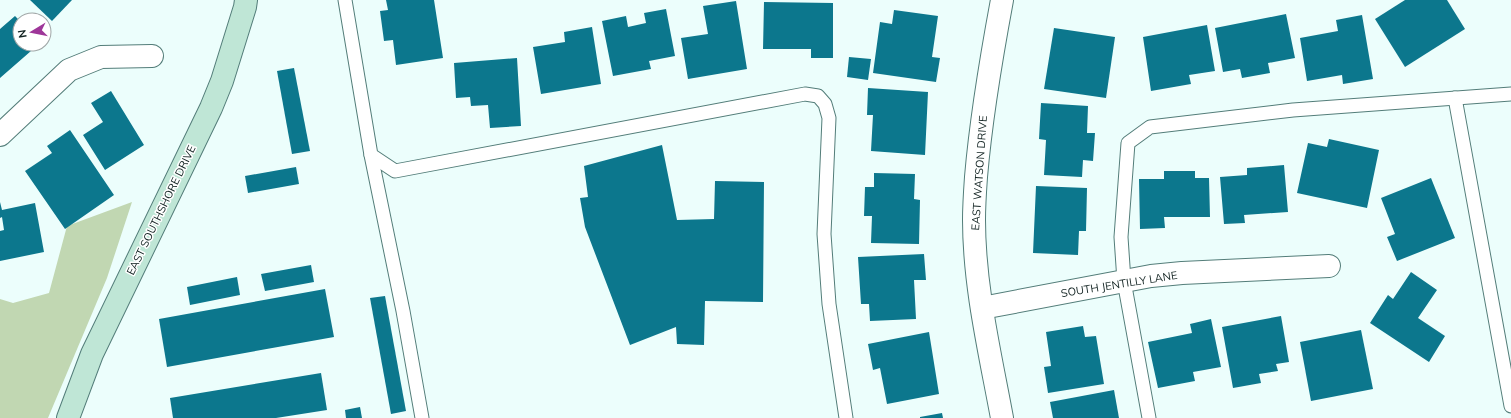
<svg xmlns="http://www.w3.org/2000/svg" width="1511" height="418" viewBox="0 0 1511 418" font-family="Mulish,sans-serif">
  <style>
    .green { fill: #c1d7b2 }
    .building { fill: #0c778d }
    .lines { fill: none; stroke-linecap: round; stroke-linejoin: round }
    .lane-casing { stroke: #537d79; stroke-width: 15 }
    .street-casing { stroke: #537d79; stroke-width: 24 }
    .secondary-casing { stroke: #537d79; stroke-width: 24 }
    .lane { stroke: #fff; stroke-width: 13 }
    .street { stroke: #fff; stroke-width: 22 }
    .secondary { stroke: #bfe6d6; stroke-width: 22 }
    .labels { text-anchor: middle; stroke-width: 3; stroke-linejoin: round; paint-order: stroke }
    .street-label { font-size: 11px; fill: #122322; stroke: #fff }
  </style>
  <rect width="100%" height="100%" fill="#ecfefc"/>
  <path class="green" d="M132,202L107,278L48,418H0V299L13,303L49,293L67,226Z"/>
  <g class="building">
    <path d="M30,0H72L52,21Z"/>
    <path d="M386,0H434L443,58L396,65L393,40L384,41L380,11L388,10Z"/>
    <path d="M1405,0H1447L1465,29L1405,67L1375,19Z"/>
    <path d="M736,1L747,69L688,79L681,38L708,34L703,6Z"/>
    <path d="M764,2L833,3V58H811V49H763Z"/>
    <path d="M666,9L675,56L649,61L651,69L613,76L602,21L626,16L628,27L646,23L644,13Z"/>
    <path d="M894,10L938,16L932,57L940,58L936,82L873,73L880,22L892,24Z"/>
    <path d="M1286,14L1295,58L1268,63L1270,73L1242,78L1240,69L1223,72L1215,28Z"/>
    <path d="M1362,15L1373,79L1343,84L1342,75L1307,81L1300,38L1338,31L1336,20Z"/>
    <path d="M15,16L20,21V44H39L0,78V29Z"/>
    <path d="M1207,25L1215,71L1189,75L1191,84L1151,91L1143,37Z"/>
    <path d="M592,27L601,84L541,94L533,47L565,42L564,32Z"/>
    <path d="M1054,28L1115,37L1106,98L1044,89Z"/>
    <path d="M849,57L871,59L868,80L847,77Z"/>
    <path d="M517,58L521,126L490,128L488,105L471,106L470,97L456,98L454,63Z"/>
    <path d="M294,68L310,151L292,154L277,71Z"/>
    <path d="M868,88L928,92L925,155L871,151L873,115H867Z"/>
    <path d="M111,91L144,145L105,170L83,135L103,122L91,103Z"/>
    <path d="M1041,103L1088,106L1087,133H1095L1093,161L1083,160L1082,177L1044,175L1046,140L1039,139Z"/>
    <path d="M70,130L114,195L65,229L25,171L52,153L47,146Z"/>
    <path d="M1329,139L1379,150L1367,208L1297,193L1308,143L1327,147Z"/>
    <path d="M662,145L677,220L714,219L715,181L764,182L763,302L705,301L704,345L677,344L676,327L630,345L585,227L580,198L588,197L584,166Z"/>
    <path d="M1284,165L1288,212L1244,215L1245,223L1224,224L1220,177L1247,175V168Z"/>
    <path d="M296,167L299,184L248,193L245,176Z"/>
    <path d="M1164,171H1195V178H1209L1210,217H1164L1165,228L1140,229L1139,179H1164Z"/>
    <path d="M874,173L915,174L914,199L920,200L919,244L871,243L872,216H864L865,187H874Z"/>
    <path d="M1431,178L1455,238L1397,261L1387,237L1395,234L1381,198Z"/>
    <path d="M1036,186L1087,188L1086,231H1079L1078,255L1033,253Z"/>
    <path d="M0,202L2,210L35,203L44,252L0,261V231L4,230L2,217L0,218Z"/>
    <path d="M924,254L926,280H914L916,319L870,321L869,304H861L858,257Z"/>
    <path d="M311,265L314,282L265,291L261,274Z"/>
    <path d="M1411,272L1437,290L1418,318L1445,336L1429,362L1370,323L1388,295L1393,299Z"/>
    <path d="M237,277L240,295L190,305L187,287Z"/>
    <path d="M325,289L334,337L167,367L159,319Z"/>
    <path d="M385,296L406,411L391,414L370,298Z"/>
    <path d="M1281,316L1289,362L1276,364L1278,371L1259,374L1261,383L1233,388L1222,327Z"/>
    <path d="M1211,319L1221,367L1193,372L1195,381L1158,388L1148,342L1192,333L1190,324Z"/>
    <path d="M1083,326L1085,337L1096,336L1104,384L1048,393L1044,367L1051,366L1046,332Z"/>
    <path d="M1361,330L1373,389L1311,401L1300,342Z"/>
    <path d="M929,332L939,394L887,404L880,368L873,370L868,344Z"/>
    <path d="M321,373L327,410L276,418H173L170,398Z"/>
    <path d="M1114,390L1119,418H1053L1050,402Z"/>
    <path d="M360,407L362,418H346L345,410Z"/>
    <path d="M942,413L943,418H920V417Z"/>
  </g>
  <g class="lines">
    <g class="lane-casing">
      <g id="lane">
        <path d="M345,0L371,155L395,171L805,94L818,96L825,104L829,118L824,234L829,304L846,418"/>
        <path d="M1455,98L1511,406"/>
        <path d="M371,155L403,311L422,418"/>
        <path d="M1149,418L1124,281L1121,237L1128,143L1150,127L1293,110L1511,94"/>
      </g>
    </g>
    <g class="street-casing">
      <g id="street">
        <path d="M0,135L69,70L101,57L152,56"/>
        <path d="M982,308L1151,276L1182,273L1329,266"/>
        <path d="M1002,418C990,353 974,286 974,220C974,206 975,191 976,177C981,118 991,59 1002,0"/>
      </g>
    </g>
    <g class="secondary-casing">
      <path id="secondary" d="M68,418L92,354L211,108L222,81L245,7L246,0"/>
    </g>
    <use href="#lane" class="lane"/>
    <use href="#street" class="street"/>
    <use href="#secondary" class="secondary"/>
  </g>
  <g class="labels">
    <g class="street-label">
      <text transform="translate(979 173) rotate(-86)" y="4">EAST WATSON DRIVE</text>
      <text transform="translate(161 210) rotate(-64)" y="4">EAST SOUTHSHORE DRIVE</text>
      <text transform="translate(1119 284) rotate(-9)" y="4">SOUTH JENTILLY LANE</text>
    </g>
  </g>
  <g transform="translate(32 32) rotate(260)"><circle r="19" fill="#ffffff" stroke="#a0a7a7"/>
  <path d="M0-3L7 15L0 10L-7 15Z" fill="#9e3699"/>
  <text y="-6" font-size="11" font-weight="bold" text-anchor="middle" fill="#122322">N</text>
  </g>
</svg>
